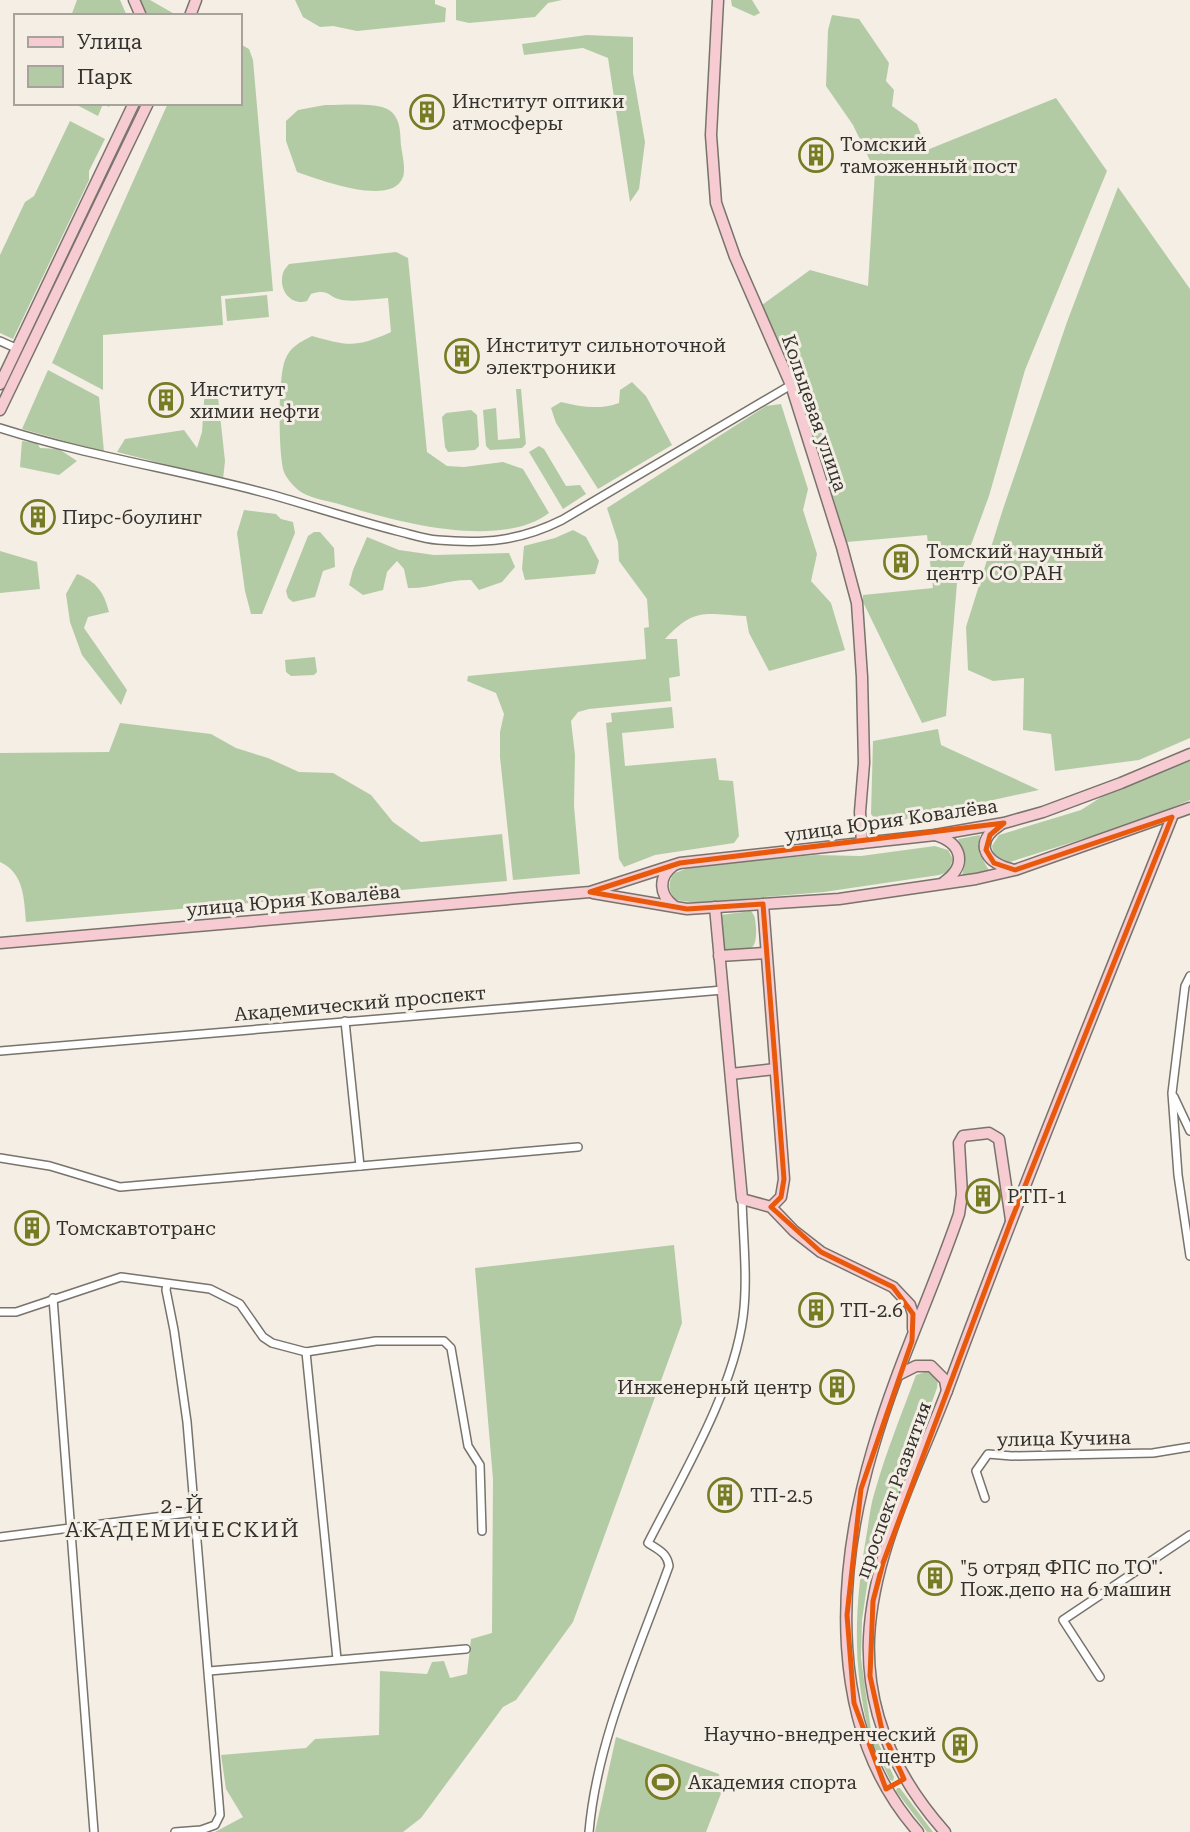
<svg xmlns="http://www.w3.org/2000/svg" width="1190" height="1832" viewBox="0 0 1190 1832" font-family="'Roboto Serif',serif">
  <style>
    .green { fill: #b3cba4 }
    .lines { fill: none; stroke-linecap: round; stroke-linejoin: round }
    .street-casing { stroke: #78736b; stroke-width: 10 }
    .secondary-casing { stroke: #78736b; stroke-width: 13 }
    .street { stroke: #fff; stroke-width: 7 }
    .secondary { stroke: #f6cbd2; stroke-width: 10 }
    .marked { fill: none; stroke: #e8590c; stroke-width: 5; stroke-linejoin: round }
    .labels { text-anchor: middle; stroke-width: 6; stroke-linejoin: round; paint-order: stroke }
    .poi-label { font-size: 19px; fill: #34322e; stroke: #f4eee5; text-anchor: start }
    .street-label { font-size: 19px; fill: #34322e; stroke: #f4eee5 }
    .neighbourhood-label { font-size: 21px; letter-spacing: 2px; fill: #34322e; stroke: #f4eee5 }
  </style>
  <rect width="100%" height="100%" fill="#f4eee5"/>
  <g class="green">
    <path d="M77,0H120L127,16H71Z"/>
    <path d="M135,0H150L178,16H141Z"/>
    <path d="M295,0H435V4L446,8L445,22L357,31L333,26L320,27L303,17Z"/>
    <path d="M456,0H562L548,3L535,17L469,23L456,20Z"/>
    <path d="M731,0H752L760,13L754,16L732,6Z"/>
    <path d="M832,15L859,19L889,63L886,81L894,90L892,106L917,124L927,150L1056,98L1107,171L1025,370L989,496L957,583L946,716L922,723L863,602V595L933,588L927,535L847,542L797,382L762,305L810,270L868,286L875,171L853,125L826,86L828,30Z"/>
    <path d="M587,35L633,37V73L645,142L639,189L630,202L608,58L583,48L524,55L522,44Z"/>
    <path d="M240,44L249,49L253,60L273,291L221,296L223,325L103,335V390L52,363L168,103H240Z"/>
    <path d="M73,103H111L109,107L103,104L98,116Z"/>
    <path d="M325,105C340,105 378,102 389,110C401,118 400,133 401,145C402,154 406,169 403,177C392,208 318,179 297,172L286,141V121L298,110Z"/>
    <path d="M70,121L105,139L89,171V180L13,339L0,333V255L25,202L34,196Z"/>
    <path d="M1118,187L1190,289V738L1139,760L1055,771L1051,734L1023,730L1024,678L993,681L968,670L966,627L1003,509L1067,322Z"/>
    <path d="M396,252L408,258L427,452L447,466L464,467L503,462L523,469L549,513C500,550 397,522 342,505C329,501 313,499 301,492C296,489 286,478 284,472C278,454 278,378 285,360C290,347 300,342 312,336C348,346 356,348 391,332L388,298C373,299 357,302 342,300C328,298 330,288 311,294L307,301C291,306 278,290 283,273C284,269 287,267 289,264Z"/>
    <path d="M267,295L269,317L227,321L225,299Z"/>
    <path d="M48,370L99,397L104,452L22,429Z"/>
    <path d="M632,382L646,396L672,445L598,489L556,423L551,408L561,402C582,407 599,410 619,403L620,390Z"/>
    <path d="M205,387L218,397L225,461L223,479L117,452L125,439L184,430L197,448L202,432Z"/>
    <path d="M516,389H521L526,444L522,448L490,450L486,446L483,410L496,408L498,440L520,438Z"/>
    <path d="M781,404L808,489L803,510L817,554L811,581L831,603L845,650L769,671L749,633L746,616C704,614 695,607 665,639H677L680,676L669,678L671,701L589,709L578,712L571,721L575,755L574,806L580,874L513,880L500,757V732L504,714L496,693L467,681L468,676L646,659L644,628L649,627L647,599L619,561L618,542L607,508L766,406Z"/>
    <path d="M471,410L477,415L479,446L475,450L448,452L445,447L442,417L446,413Z"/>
    <path d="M22,441L37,443L40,448L59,449L77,461L59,475L20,467Z"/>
    <path d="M539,446L544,449L566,486L580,485L586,494L563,509L529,452Z"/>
    <path d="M244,510L276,514L281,519L293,522L295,533L262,614H251L245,591L237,533Z"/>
    <path d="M573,530L586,537L599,561L595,574L525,580L522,569L524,546L555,538Z"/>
    <path d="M314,532H320L334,548L335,567L323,571L315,597L293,602L288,598L286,591L308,536Z"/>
    <path d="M367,537L399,550L434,555L509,553L515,567L502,582L479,590L471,580C448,579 431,589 408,588L404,569L397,561L387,572L383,590L363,595L349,585L353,570Z"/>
    <path d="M0,551L37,562L40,589L0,593Z"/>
    <path d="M77,574C96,581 104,592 109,612L88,617L84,628L127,690L121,705L82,655L70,622L66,594Z"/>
    <path d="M315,657L317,672L314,675L291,676L286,672L285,660Z"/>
    <path d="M672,707L674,728L622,733L625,766L716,758L719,780L733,781L739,836L734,843L655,855L624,867L619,859L606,723L612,722L611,713Z"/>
    <path d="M120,723L211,734L236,748L268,758L299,772L333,773L371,795L393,822L421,842L502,834L507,881L26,922C24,898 24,873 0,862V753L109,752Z"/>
    <path d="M938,729L941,745L1039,790L879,825L871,814L873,741Z"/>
    <path d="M1190,760V800L1112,833L1089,837L1010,862C1000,862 993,856 992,846L999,835L1081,810L1103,796Z"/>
    <path d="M980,835L979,853L990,872L962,877L965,856L958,839Z"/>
    <path d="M935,846L948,850L953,859L948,872L939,875L824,892L697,903L676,900C668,892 667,881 675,873L693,866L815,855L861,856Z"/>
    <path d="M751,911C756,917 755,920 756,928C757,954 748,950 726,951L721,946V915Z"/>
    <path d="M674,1245L682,1323L573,1622L516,1700L503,1707L421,1818L403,1832H215L243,1817L226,1789L221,1755L306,1748L315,1739L379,1735L380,1671L427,1674L432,1662L444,1661L450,1678L467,1674L471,1639L492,1633L493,1479L475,1268Z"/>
    <path d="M925,1372H931L938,1379L937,1388L868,1579L862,1620L861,1658L871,1730L868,1728C852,1665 855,1602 866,1538C869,1522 870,1506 875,1491C886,1452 902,1413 916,1375Z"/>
    <path d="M616,1737L719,1774L722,1791L706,1832H595Z"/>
    <path d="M874,1739L877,1740L894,1777L893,1781L890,1780L872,1742Z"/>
    <path d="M897,1788H900L933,1832H927L896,1791Z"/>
  </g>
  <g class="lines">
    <g class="street-casing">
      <g id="street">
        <path d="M0,341L18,349"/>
        <path d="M0,428C88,456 180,470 269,494C312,506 354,520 397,531C410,534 424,539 438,540C485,544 520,541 562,520L791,385"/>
        <path d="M1190,976L1185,986L1172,1093L1178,1175L1190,1256"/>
        <path d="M345,1021L360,1166"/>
        <path d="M0,1051L723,990"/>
        <path d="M1174,1097L1190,1131"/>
        <path d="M0,1158L50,1166L120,1187L578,1147"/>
        <path d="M167,1284L166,1290L174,1330L187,1422L220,1815L215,1825L201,1830L175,1832"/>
        <path d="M53,1298L94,1832"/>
        <path d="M0,1312H16L121,1277L210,1289L240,1304L263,1337L272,1343L306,1352L376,1341H444L451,1348L468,1446L480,1465L482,1531"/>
        <path d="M306,1352L337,1659"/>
        <path d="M985,1498L976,1471L988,1454L1012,1456L1153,1453L1190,1447"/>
        <path d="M0,1537L195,1512"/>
        <path d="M209,1671L466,1649"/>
        <path d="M1100,1677L1063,1620L1190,1535"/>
        <path d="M589,1832C597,1740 638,1652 669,1566C667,1553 659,1550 648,1543C682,1476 733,1392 743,1317C748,1279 743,1238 742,1199"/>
      </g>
    </g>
    <g class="secondary-casing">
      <g id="secondary">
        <path d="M134,0L141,16"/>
        <path d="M718,0L711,135L716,203L735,257L791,385L842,547L857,603L862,677L864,763L860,812L862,843"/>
        <path d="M190,16L196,0"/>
        <path d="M0,384L134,103"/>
        <path d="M0,410L148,103"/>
        <path d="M1000,825C973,843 985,862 1011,869"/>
        <path d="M935,835C962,843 968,865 944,882"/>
        <path d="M673,866C658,877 659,895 674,906"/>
        <path d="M593,893L687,909L839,899L976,879L1015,870L1190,808"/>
        <path d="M763,904L784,1179L781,1197L771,1207"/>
        <path d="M715,907L742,1199L771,1207L794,1231L821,1252L893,1287L910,1305L913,1314V1329"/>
        <path d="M0,943L590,892L680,863L935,835L1004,823L1043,812L1121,783L1190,754"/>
        <path d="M719,956L766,953"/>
        <path d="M731,1074L775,1069"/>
        <path d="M898,1375L916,1366H931L945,1380L947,1391"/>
        <path d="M918,1832C826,1728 836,1573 873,1448C896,1368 932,1293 959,1214L962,1194L959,1143L963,1136L989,1133L999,1139L1011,1220"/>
        <path d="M945,1832C896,1777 866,1713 869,1638C873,1551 918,1468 948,1388C1019,1196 1096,1007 1172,817"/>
      </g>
    </g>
    <use href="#street" class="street"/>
    <use href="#secondary" class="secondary"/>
  </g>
  <path class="marked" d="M1172,817L1011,1221L883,1563L873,1601L870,1676L882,1730L904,1779L886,1789L854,1703L847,1615L861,1489L912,1341L913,1314L893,1287L821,1252L771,1207L781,1197L784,1179L763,904L687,909L590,892L680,863L1004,823L990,835L986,850L994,863L1015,870Z"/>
  <defs>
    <g id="building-ring" transform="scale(1.75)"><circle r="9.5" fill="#f4eee5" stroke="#767b24" stroke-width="1.5"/><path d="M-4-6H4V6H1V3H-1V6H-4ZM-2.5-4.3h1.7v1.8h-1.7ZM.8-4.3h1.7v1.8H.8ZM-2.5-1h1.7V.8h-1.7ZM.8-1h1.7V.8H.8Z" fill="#767b24"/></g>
    <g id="stadium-ring" transform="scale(1.75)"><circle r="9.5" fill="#f4eee5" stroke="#767b24" stroke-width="1.5"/><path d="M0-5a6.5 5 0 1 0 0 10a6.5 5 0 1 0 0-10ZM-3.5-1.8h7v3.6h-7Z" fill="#767b24"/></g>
  </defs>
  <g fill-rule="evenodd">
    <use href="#building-ring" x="427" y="112"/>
    <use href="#building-ring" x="816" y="155"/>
    <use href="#building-ring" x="462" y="356"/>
    <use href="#building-ring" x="166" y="400"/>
    <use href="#building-ring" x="38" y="517"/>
    <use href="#building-ring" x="901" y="562"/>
    <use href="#building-ring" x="983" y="1196"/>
    <use href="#building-ring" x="32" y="1228"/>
    <use href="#building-ring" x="816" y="1310"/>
    <use href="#building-ring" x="837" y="1387"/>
    <use href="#building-ring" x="725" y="1495"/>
    <use href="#building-ring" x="935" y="1578"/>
    <use href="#building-ring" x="960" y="1745"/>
    <use href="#stadium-ring" x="663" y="1782"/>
  </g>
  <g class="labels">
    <g class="poi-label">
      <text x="452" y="108">Институт оптики<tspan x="452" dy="22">атмосферы</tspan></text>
      <text x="840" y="151">Томский<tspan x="840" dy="22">таможенный пост</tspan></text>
      <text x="486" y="352">Институт сильноточной<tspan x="486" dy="22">электроники</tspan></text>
      <text x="190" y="396">Институт<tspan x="190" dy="22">химии нефти</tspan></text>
      <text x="62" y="524">Пирс-боулинг</text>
      <text x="926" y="558">Томский научный<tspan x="926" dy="22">центр СО РАН</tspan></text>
      <text x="1007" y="1203">РТП-1</text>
      <text x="56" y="1235">Томскавтотранс</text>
      <text x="840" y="1317">ТП-2.6</text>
      <text x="812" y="1394" text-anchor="end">Инженерный центр</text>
      <text x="750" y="1502">ТП-2.5</text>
      <text x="960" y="1574">"5 отряд ФПС по ТО".<tspan x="960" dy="22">Пож.депо на 6 машин</tspan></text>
      <text x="936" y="1741" text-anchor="end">Научно-внедренческий<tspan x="936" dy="22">центр</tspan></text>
      <text x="688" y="1789">Академия спорта</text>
    </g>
    <g class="street-label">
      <text transform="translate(815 413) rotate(71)" y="7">Кольцевая улица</text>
      <text transform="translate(891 820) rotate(-8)" y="7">улица Юрия Ковалёва</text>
      <text transform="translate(293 900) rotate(-5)" y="7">улица Юрия Ковалёва</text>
      <text transform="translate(360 1003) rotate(-5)" y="7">Академический проспект</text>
      <text transform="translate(1064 1438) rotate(-1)" y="7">улица Кучина</text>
      <text transform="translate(893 1490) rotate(-70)" y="7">проспект Развития</text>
    </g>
    <g class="neighbourhood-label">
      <text x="183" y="1513">2-Й<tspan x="183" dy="24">АКАДЕМИЧЕСКИЙ</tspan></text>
    </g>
  </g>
  <rect x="14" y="14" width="228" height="91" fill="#f4eee5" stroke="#a7a39c" stroke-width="2"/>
  <rect x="28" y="37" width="35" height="10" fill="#f6cbd2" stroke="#a7a39c" stroke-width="2"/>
  <text x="77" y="49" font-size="21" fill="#34322e">Улица</text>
  <rect x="28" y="66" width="35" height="21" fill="#b3cba4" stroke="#a7a39c" stroke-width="2"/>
  <text x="77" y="84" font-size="21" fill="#34322e">Парк</text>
</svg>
